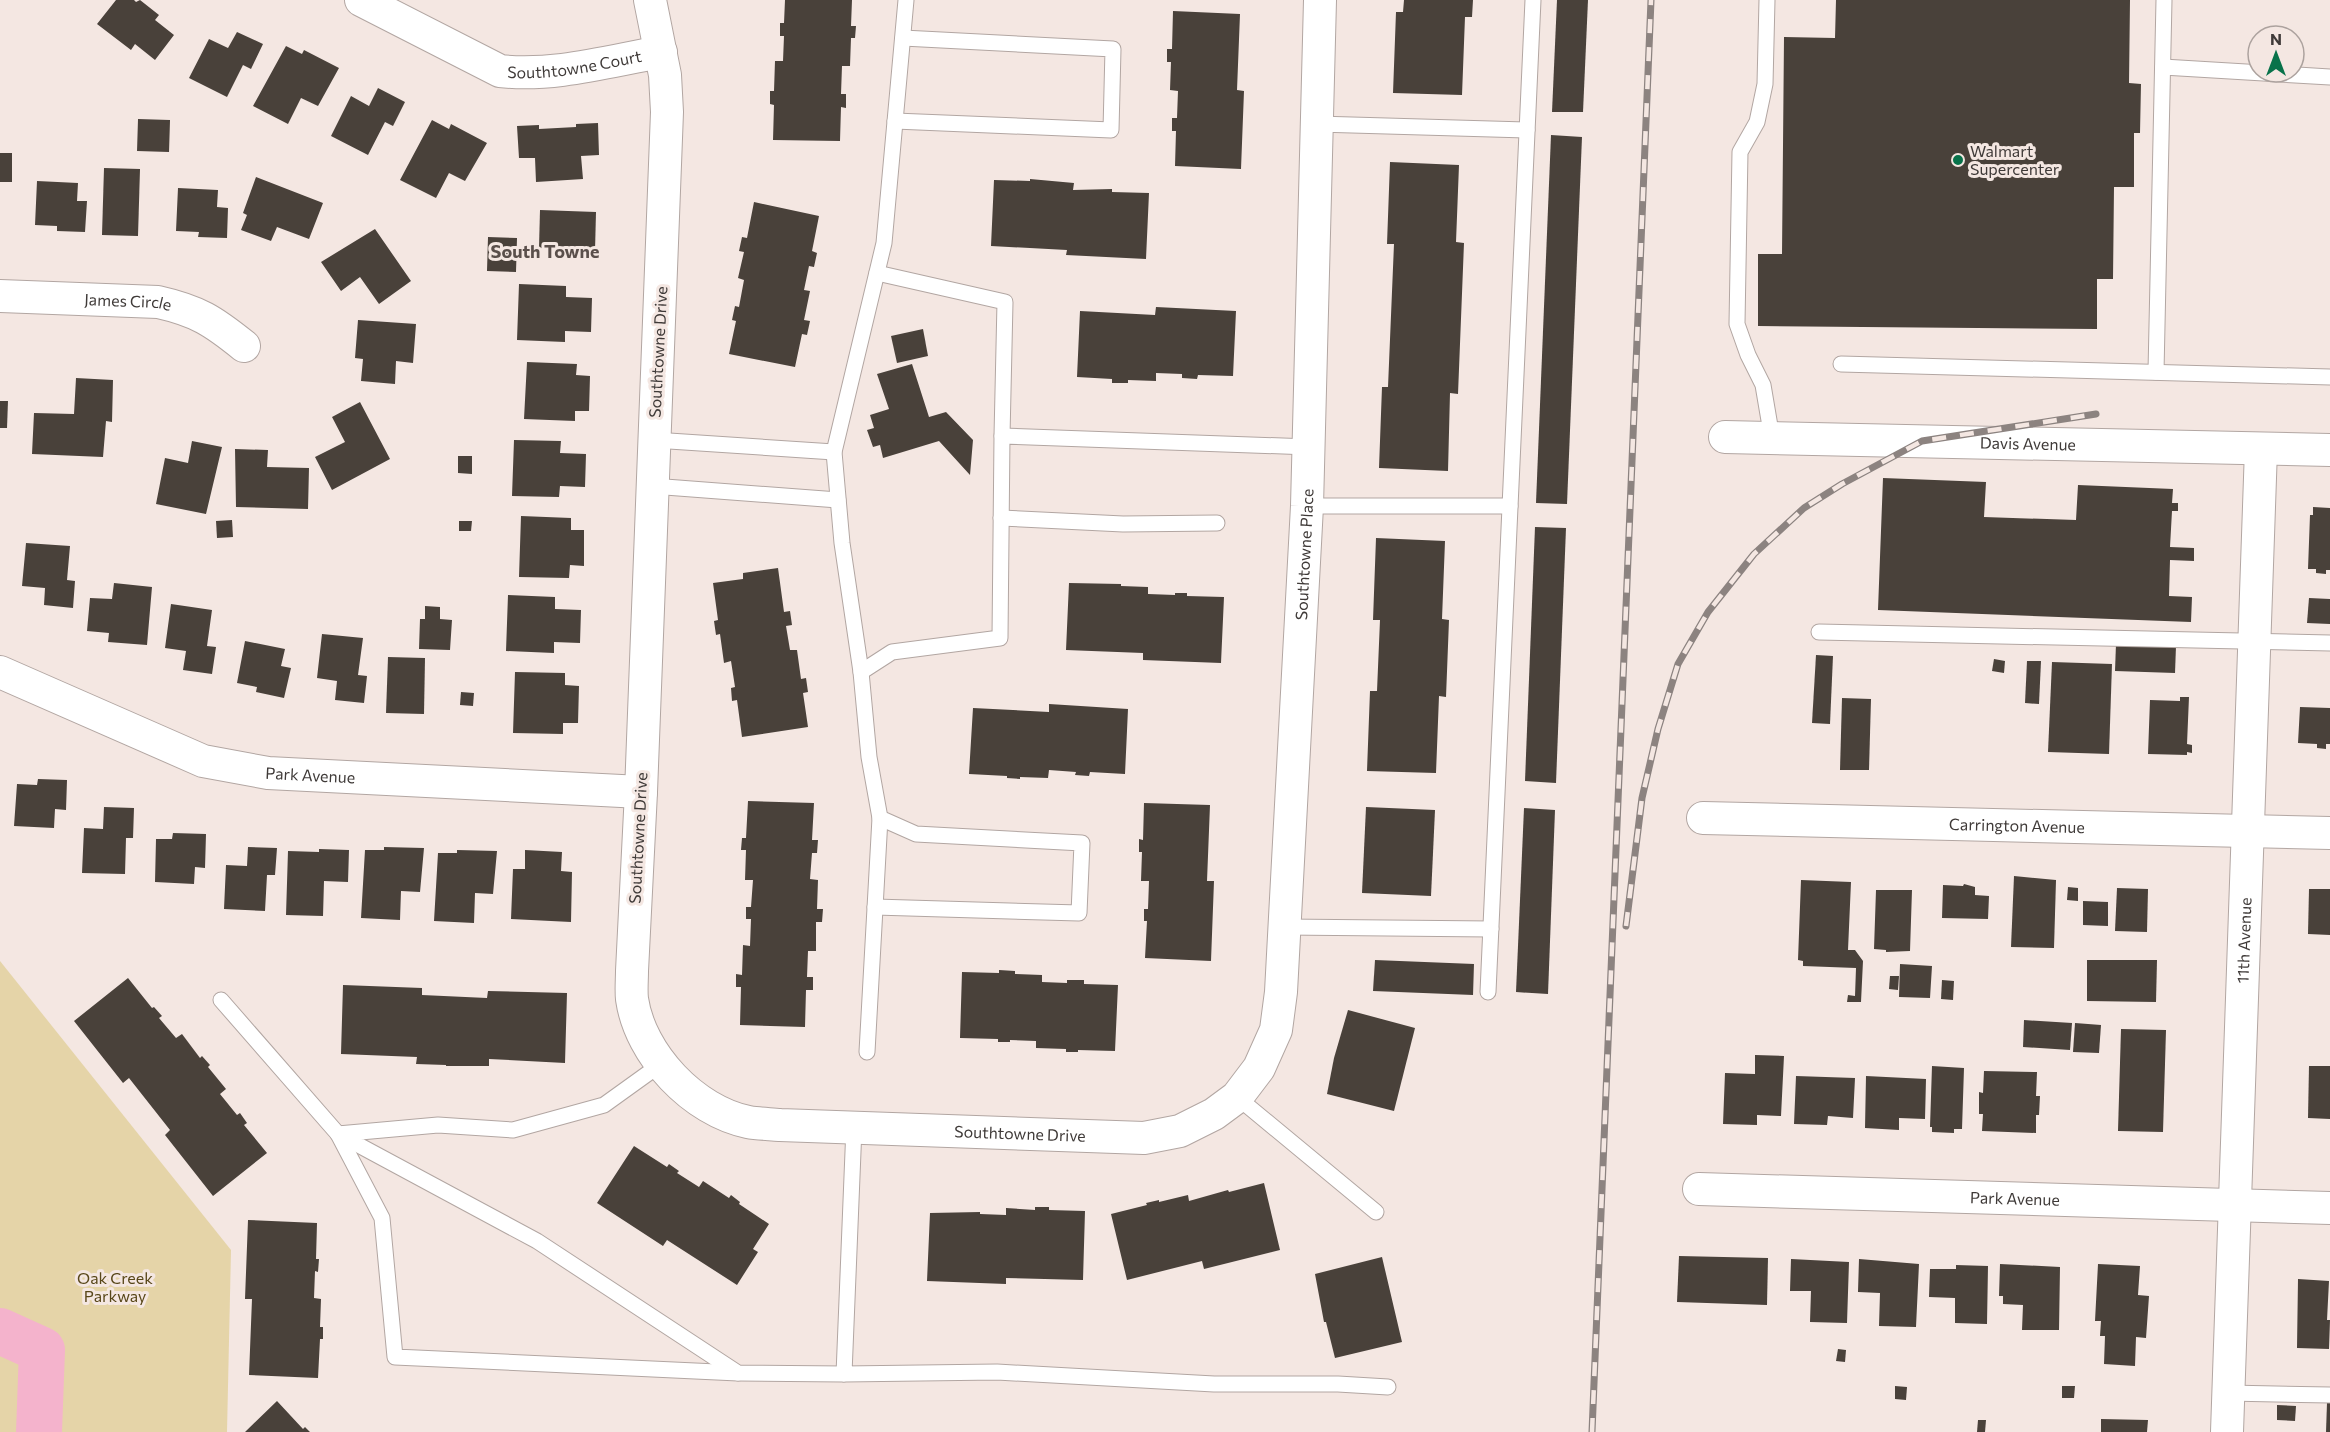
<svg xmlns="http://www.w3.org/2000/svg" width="2330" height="1432" viewBox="0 0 2330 1432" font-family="Commissioner,sans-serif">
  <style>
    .green { fill: #e5d4a8 }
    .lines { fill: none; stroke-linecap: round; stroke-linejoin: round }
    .river { stroke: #f4b3cc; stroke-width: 46 }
    .building { fill: #49413a }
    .service-casing { stroke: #b2a6a2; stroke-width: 17 }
    .minor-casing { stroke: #b2a6a2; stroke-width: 34 }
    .service { stroke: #fff; stroke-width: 15 }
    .minor { stroke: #fff; stroke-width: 32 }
    .rail-casing { stroke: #8c8380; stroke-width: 7 }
    .rail { stroke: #f4e7e2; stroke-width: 4.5; stroke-dasharray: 14; stroke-linecap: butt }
    .poi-dot { fill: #08724a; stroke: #f4e7e2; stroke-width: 2 }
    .labels { text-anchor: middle; stroke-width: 6; stroke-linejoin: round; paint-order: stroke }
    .street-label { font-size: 16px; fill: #3f3a38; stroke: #f4e7e2 }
    .poi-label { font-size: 16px; fill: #3f3a38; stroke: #f4e7e2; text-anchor: start }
    .park-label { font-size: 16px; fill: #584719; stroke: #f4e7e2 }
    .neighbourhood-label { font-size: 18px; font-weight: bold; fill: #5a4f4b; stroke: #f4e7e2 }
  </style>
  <rect width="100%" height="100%" fill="#f4e7e2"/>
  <path class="green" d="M0,961L231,1250L227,1432H0Z"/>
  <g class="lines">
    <path class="river" d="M0,1331L42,1350L39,1432"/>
  </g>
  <g class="building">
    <path d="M116,0H134L136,2L140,0L159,15L155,20L174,35L155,60L135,44L131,50L97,24Z"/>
    <path d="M785,0H852L851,26H856L855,38H851L850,66H842L841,94H846V108L841,107L840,141L773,140L774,105L770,104V91H774L775,61H783L784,36H780V23H784Z"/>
    <path d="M1404,0H1473L1472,17H1465L1462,95L1393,93L1396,12H1403Z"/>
    <path d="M1557,0H1588L1583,112H1552Z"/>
    <path d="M1836,0H2130L2129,83L2141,84L2140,133H2134V187H2114L2113,279H2097V329L1758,326V254H1782L1784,37L1835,38Z"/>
    <path d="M1173,11L1240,14L1237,90L1244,91L1241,169L1175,166L1176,131H1172V118H1177L1178,91L1170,90L1171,62H1167V49H1172Z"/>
    <path d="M237,32L263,44L251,69L243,65L227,97L189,78L209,39L228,48Z"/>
    <path d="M286,46L302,54L304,50L339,68L318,106L301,98L288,124L253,106Z"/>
    <path d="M378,88L405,102L393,126L385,122L368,155L331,136L351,96L369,106Z"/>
    <path d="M138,119L170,120L169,152L137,151Z"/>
    <path d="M432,120L449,129L451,124L487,143L465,181L449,173L436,198L400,180Z"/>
    <path d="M598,123L599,155L581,156L583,179L536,182L535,158H519L517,126L539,125V129L576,127V124Z"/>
    <path d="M1551,135L1582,137L1567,504L1536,503Z"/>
    <rect x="0" y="153" width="12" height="29"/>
    <path d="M1390,162L1459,165L1456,242L1464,243L1458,394L1450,393L1448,471L1379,468L1382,387H1388L1394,244H1387Z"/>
    <path d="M104,168L140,169L138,236L102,235Z"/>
    <path d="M256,177L323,203L309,239L277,227L271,241L241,230L247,215L243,213Z"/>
    <path d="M1030,179L1074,183L1073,190L1112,189V192L1149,193L1146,259L1066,255L1067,250L991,246L994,180L1030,181Z"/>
    <path d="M37,181L78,183L77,201H87L85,232L57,231V226L35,225Z"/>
    <path d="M178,188L218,190L217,207L228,208L227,238L198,237L199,232L176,231Z"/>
    <path d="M754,202L819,216L812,251L817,253L814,267L809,266L804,290L810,291L804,320L810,321L807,335L802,334L795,367L729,354L736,321L732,320L735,306L739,307L744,280L738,278L744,252L739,251L742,237L747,238Z"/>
    <path d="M540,210L596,212L595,251L539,248Z"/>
    <path d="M375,229L411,281L379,304L360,277L341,291L321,262Z"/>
    <path d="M488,237L517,238L516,272L487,271Z"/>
    <path d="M519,284L566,286V297L592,298L591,332L565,331V342L517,340Z"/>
    <path d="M1156,307L1236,311L1233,376L1198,375L1197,379L1182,378V374L1156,373V381L1128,380V383H1112V379L1077,377L1080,311L1155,315Z"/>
    <path d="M358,320L416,324L413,363L396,361L395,384L361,381L363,359L355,358Z"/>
    <path d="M923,329L928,356L897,363L891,336Z"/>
    <path d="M527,362L577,364L576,375L590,376L589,411H575V421L524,419Z"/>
    <path d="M912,364L929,417L946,412L973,440L970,475L939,441L883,458L880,445L873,447L867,430L874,428L870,415L889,409L877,374Z"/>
    <path d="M76,378L113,380L112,422L106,421L103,457L32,454L34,413L74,414Z"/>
    <path d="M0,401H8L7,428H0Z"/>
    <path d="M360,402L390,459L332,490L315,457L345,442L332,417Z"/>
    <path d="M514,440L561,441L560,453L586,454L585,487L560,486L559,497L512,496Z"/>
    <path d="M192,441L222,447L206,514L156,504L165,458L188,463Z"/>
    <path d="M235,449L268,450L267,467L309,468L308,509L236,507Z"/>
    <path d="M458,456H472V474L458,473Z"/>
    <path d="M1883,478L1986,482L1984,517L2076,520L2078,485L2173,489L2172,503H2178V511H2172L2170,547L2194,548V561L2170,560L2169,596L2192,597L2191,622L1878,610Z"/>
    <path d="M2313,507L2330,508V570H2326V574L2316,573V569H2308L2310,515H2313Z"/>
    <path d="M521,516L571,518V530H584V566L570,565L569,578L519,577Z"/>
    <path d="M232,520L233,537L217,538L216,521Z"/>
    <path d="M459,521H472L471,531H459Z"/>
    <path d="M1535,527L1566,528L1556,783L1525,781Z"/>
    <path d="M1376,538L1445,541L1442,619L1449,620L1446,697L1439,696L1436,773L1367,771L1370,691H1377L1380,620H1373Z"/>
    <path d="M26,543L70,546L67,580L75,581L73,608L44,605L45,588L22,586Z"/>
    <path d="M778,568L784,612L790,611L792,625L786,626L790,650H797L801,679L806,678L808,692L803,693L808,727L742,737L737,700L732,701L731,688L735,687L731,661L724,663L720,634L716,635L714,621L718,620L713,583L743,579V573Z"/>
    <path d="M114,583L152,587L147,645L108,642L109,633L87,631L90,598L112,599Z"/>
    <path d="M1069,583L1121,584V586L1148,587V594L1175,595V593H1187V596L1224,597L1221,663L1143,660V653L1066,650Z"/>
    <path d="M508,595L555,597V609L581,610L580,643L554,642V653L506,651Z"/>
    <path d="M2309,598L2330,599V624L2307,623Z"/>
    <path d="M171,604L212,610L207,646L216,647L212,674L183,670L186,651L165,648Z"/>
    <path d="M425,606L440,607V619L452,620L450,650L419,649L420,619H425Z"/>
    <path d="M322,634L363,638L358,675L367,676L364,703L335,700L337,681L317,678Z"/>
    <path d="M245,641L285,649L281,666L291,668L284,698L256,692L257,687L237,683Z"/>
    <path d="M2116,644L2176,646L2175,673L2115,671Z"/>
    <path d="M1816,655L1833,656L1830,724L1812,723Z"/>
    <path d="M388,657L425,658L424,714L386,713Z"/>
    <path d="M1994,659L2005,661L2004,673L1992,671Z"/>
    <path d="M2027,661H2041L2039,704L2025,703Z"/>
    <path d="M2052,662L2112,664L2109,754L2048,752Z"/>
    <path d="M515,672L565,673V685L579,686L578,723H563V734L513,733Z"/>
    <path d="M461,692L474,693L473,706L460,705Z"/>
    <path d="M2180,697H2189L2187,744L2192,745V753L2187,752V755L2148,754L2150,700L2180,701Z"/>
    <path d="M1842,698L1871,699L1869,770H1840Z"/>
    <path d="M1049,704L1128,709L1125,774L1090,772L1089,776L1075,775L1076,772L1049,770L1048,778L1020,777V779L1007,778V776L969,774L973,708L1049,712Z"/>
    <path d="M2300,707L2330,708V744H2326V749L2317,748V744L2298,743Z"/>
    <path d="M38,779L67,780L66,810L55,809L54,828L14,826L17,784L37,785Z"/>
    <path d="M748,801L814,803L812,840H818L817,853H812L810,879L818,880L817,909H823L822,922H816V951H808L807,977H813V990H806L805,1027L740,1025L741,987H736V974L742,975L743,945L750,946L751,919H746V907H751L753,880H745L746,850H741L742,838H746Z"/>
    <path d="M1144,803L1210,805L1207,881H1214L1211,961L1145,958L1147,921H1144V909H1148L1149,881H1141L1142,852H1139V839L1143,840Z"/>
    <path d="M104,807L134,808L133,838H126L125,874L82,873L84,828L103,829Z"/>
    <path d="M1366,807L1435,810L1431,896L1362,893Z"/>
    <path d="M1524,808L1555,810L1548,994L1516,992Z"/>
    <path d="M173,833L206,834L205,868L195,867L194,884L155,882L156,839H172Z"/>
    <path d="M248,847L277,848L275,875H267L265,911L224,909L226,865L247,866Z"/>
    <path d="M384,847L424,848L420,892L401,891L400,920L361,918L365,850H384Z"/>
    <path d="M319,849L349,850L348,882L324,881L323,916L286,915L288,851L319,852Z"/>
    <path d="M457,850L497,851L493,894L475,893L474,923L434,921L438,853H457Z"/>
    <path d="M525,850L562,852L561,871L572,872L571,922L511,919L513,869H525Z"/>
    <path d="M2014,876L2056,880L2054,948L2011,947Z"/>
    <path d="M1801,880L1851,882L1848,950H1855L1863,961L1861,1002H1847L1848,995L1855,996L1856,968L1803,966V961L1798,960Z"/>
    <path d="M1964,884L1975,887V895L1989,896L1988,919L1942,918L1943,885L1963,886Z"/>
    <path d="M2068,887L2078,888V901L2067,900Z"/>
    <path d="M2117,888L2148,889L2147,932L2115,931Z"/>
    <path d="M2309,889H2330V935L2308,934Z"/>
    <path d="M1876,890H1912L1910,951L1886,952V950L1874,949Z"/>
    <path d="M2083,901L2108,902V926L2083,925Z"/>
    <path d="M1375,960L1474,964L1473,995L1373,991Z"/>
    <path d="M2087,960H2157L2156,1002L2087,1001Z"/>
    <path d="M1900,964L1932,966L1930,998L1899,997Z"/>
    <path d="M999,970L1015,971V974L1042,975V982L1067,983V980H1084V984L1118,985L1115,1051L1078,1050V1052H1066V1049L1036,1048V1041L1010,1040V1042H998V1039L960,1038L962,972L999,973Z"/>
    <path d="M1890,976H1899L1898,990L1889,989Z"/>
    <path d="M128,978L152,1008L154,1007L162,1016L159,1018L176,1038L182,1034L200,1058L202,1056L210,1065L208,1067L226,1089L220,1094L237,1115L240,1113L247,1123L244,1125L267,1153L213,1196L165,1135L170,1130L129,1078L123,1083L74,1021Z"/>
    <path d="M1942,980L1954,981L1953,1000L1941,999Z"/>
    <path d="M343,985L422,988V995L487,998L488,991L567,993L565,1063L489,1059V1066H446V1065L416,1064L417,1057L341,1054Z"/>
    <path d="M1348,1010L1415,1028L1394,1111L1327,1094L1334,1058Z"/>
    <path d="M2024,1020L2072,1023L2070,1050L2023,1047Z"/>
    <path d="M2075,1023L2101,1025L2099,1053L2073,1052Z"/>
    <path d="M2121,1029L2166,1030L2163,1132L2118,1131Z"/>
    <path d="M1755,1055L1784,1056L1781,1116L1757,1115V1125L1723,1124L1725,1073L1755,1074Z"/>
    <path d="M1932,1066L1964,1068L1962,1129H1954V1133L1932,1132V1127H1930Z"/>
    <path d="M2309,1066H2330V1119L2308,1118Z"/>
    <path d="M1984,1071L2037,1072L2036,1096H2040L2039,1115H2036V1133L1982,1131L1983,1114H1979V1092L1983,1093Z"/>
    <path d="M1796,1076L1855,1078L1853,1118L1828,1116L1827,1125L1794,1124Z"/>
    <path d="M1866,1076L1926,1079L1925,1119L1899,1118V1130L1865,1128Z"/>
    <path d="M634,1146L667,1167L669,1164L679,1171L677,1173L699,1187L703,1181L729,1198L731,1195L740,1202L739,1204L769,1224L753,1249L758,1252L737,1285L667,1240L663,1246L597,1203Z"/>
    <path d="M1264,1183L1280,1250L1204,1269L1202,1261L1127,1280L1111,1214L1147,1205L1146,1203L1159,1200V1202L1188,1195L1189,1201L1228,1190L1229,1192Z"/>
    <path d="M1035,1207H1049V1210L1085,1211L1083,1280L1006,1278V1284L927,1281L930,1213L980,1212V1214L1006,1215V1208L1035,1210Z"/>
    <path d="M248,1220L317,1223L316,1259H319L318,1272L315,1271L314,1298L321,1299L320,1327H323V1339H320L318,1378L249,1375L252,1299H245Z"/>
    <path d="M1679,1256L1768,1258L1767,1305L1677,1302Z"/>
    <path d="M1382,1257L1402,1342L1335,1358L1326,1322H1324L1315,1274Z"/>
    <path d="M1791,1259L1849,1262L1847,1323L1810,1322L1811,1291H1790Z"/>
    <path d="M1859,1259L1919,1264L1916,1327L1879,1326L1880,1293L1858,1292Z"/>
    <path d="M2000,1264L2060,1267L2059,1330H2022L2023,1305L2003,1304V1296H1999Z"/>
    <path d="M2098,1264L2140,1266L2138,1295L2149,1296L2146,1338L2136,1337L2135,1366L2104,1364L2105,1336H2100L2101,1321H2095Z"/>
    <path d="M1956,1265L1988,1266L1987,1324L1955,1323V1298L1929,1297L1930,1269H1956Z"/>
    <path d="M2298,1279L2329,1281L2327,1320H2330L2329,1349L2297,1348Z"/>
    <path d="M1838,1349L1846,1350L1845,1362L1836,1361Z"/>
    <path d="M1895,1386L1907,1387L1906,1400L1895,1399Z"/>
    <path d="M2062,1386H2075L2074,1398H2062Z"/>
    <path d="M277,1401L303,1429L305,1427L310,1432H245Z"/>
    <path d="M2327,1403H2330V1432H2326Z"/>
    <path d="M2277,1405L2296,1406L2295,1421L2277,1420Z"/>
    <path d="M2101,1419L2148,1420L2147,1432H2101Z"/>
    <path d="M1978,1420H1986L1985,1432H1977Z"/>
  </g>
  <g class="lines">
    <g class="service-casing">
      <g id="service">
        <path d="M1767,0L1765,84L1757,122L1740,152L1737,324L1748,355L1763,385L1772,438"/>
        <path d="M2163,67L2330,77"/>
        <path d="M895,121L1111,130L1113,49L903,38"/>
        <path d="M1317,124L1527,130"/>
        <path d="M877,273L1005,302L1002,436"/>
        <path d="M1841,364L2330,377"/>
        <path d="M2156,372L2164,0"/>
        <path d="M654,440L834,452"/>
        <path d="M652,486L838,500"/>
        <path d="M1307,506H1510"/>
        <path d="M1001,518L1123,524L1217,523"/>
        <path d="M1819,632L2330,643"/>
        <path d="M861,672L892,652L1000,638L1002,436L1309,447"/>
        <path d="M875,907L1079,913L1082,843L916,834L880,818"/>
        <path d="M1284,927L1491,929"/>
        <path d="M1488,992L1533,0"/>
        <path d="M221,1000L338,1134L382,1218L395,1357L738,1373"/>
        <path d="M867,1052L880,818L869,757L861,672L842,543L834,452L884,243L906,0"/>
        <path d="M661,1064L604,1105L513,1130L438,1125L338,1134L537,1241L738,1373L844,1374"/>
        <path d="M1237,1097L1376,1212"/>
        <path d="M854,1127L844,1374L997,1372L1214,1384H1338L1388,1387"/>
        <path d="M2228,1393L2330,1395"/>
      </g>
    </g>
    <g class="minor-casing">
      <g id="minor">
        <path id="s1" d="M361,0L500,71C554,77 609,61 661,52"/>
        <path id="s2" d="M650,0L665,75L667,112L641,792L632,971C632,980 631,990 632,999C640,1055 694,1111 748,1122C759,1124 770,1124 780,1125L1144,1138L1180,1131L1214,1114L1237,1097L1259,1068L1276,1030L1281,992L1307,506L1320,0"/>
        <path id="s3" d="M0,296L158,302C198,311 213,321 244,346"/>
        <path id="s4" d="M1725,437L2330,450"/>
        <path id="s5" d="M0,672L203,761L268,773L641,792"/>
        <path id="s6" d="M1703,818L2330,833"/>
        <path id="s7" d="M1699,1189L2330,1208"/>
        <path id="s8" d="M2227,1432L2261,449"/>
      </g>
    </g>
    <use href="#service" class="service"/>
    <use href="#minor" class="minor"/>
    <g class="rail-casing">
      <g id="rail">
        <path d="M1626,926L1642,798L1658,729L1678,664L1708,612L1754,554L1804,508L1842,484L1922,441L2096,414"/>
        <path d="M1592,1432L1651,0"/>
      </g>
    </g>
    <use href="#rail" class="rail"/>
  </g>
  <circle class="poi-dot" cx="1958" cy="160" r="6"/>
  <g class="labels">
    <g class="street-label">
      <text dy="6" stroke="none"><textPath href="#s1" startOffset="231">Southtowne Court</textPath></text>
      <text dy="6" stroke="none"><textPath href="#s3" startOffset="128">James Circle</textPath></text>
      <text transform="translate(658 352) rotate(-87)" y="6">Southtowne Drive</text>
      <text dy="6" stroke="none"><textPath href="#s4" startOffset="303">Davis Avenue</textPath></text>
      <text dy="6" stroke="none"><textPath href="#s2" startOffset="2234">Southtowne Place</textPath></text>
      <text dy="6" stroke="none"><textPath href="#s5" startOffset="330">Park Avenue</textPath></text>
      <text dy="6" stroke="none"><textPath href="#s6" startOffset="314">Carrington Avenue</textPath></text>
      <text transform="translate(638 838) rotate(-87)" y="6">Southtowne Drive</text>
      <text dy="6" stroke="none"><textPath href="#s8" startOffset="492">11th Avenue</textPath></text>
      <text dy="6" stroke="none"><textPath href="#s2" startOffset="1452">Southtowne Drive</textPath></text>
      <text dy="6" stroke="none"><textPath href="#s7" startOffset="316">Park Avenue</textPath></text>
    </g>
    <g class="poi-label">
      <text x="1970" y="157">Walmart<tspan x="1970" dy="18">Supercenter</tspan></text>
    </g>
    <g class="park-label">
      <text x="115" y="1284">Oak Creek<tspan x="115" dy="18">Parkway</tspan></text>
    </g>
    <g class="neighbourhood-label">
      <text x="545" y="258">South Towne</text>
    </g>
  </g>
  <g transform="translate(2276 54)"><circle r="28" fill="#f4e7e2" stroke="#aca29e" stroke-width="1.5"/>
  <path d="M0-4.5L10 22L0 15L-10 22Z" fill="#08724a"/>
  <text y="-9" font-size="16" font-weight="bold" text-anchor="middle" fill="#3f3a38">N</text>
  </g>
</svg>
